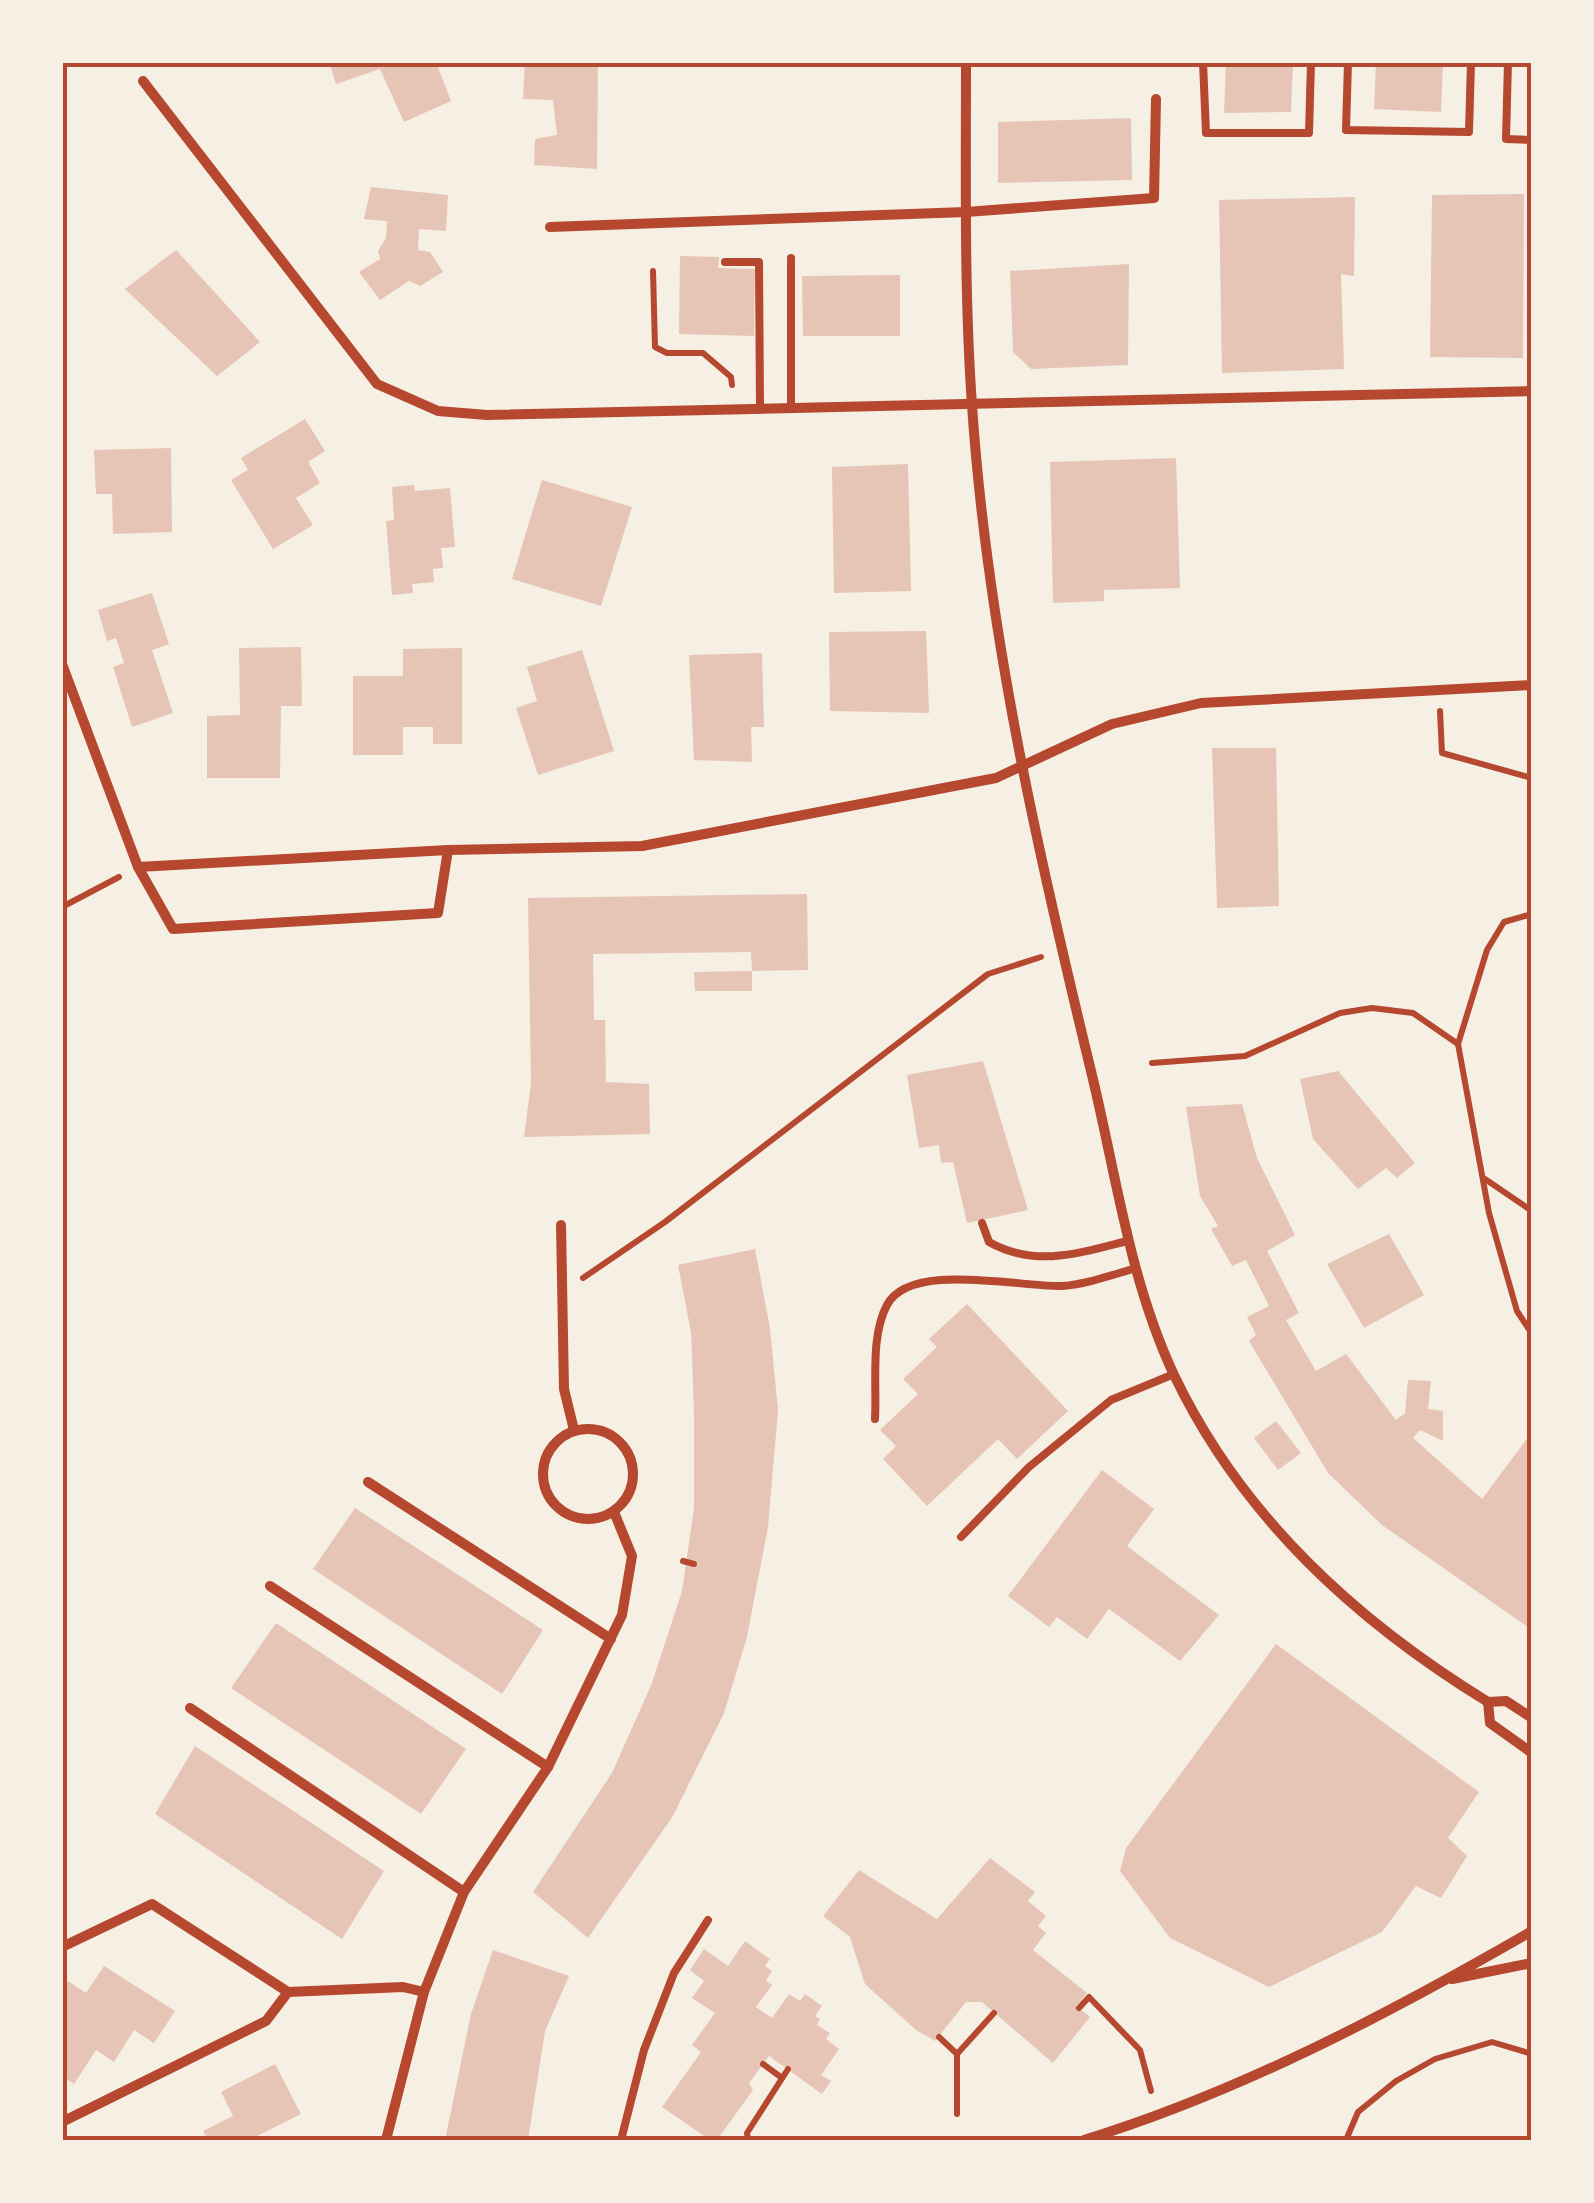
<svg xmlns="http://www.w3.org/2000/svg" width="1594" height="2203" viewBox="0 0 1594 2203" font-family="Barlow,sans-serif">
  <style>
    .building { fill: #e6c5b7 }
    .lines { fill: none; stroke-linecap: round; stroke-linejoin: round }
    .path { stroke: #b5482f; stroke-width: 6 }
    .service { stroke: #b5482f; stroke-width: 8 }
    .minor { stroke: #b5482f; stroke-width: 10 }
    .neatline { fill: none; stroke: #b5482f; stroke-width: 4 }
  </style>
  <rect width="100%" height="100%" fill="#f6efe4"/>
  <g class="building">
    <path d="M329,62H436L451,101L404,122L380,69L336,84Z"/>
    <path d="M525,62H598L597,169L534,165L535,139L557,135L553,100L523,99Z"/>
    <path d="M1226,62H1293L1291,112L1224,113Z"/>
    <path d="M1376,62H1443L1441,112L1374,109Z"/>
    <path d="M1131,118L1132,180L998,183V122Z"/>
    <path d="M371,187L448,195L446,231L419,229L418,250L430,252L443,272L420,286L409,281L380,300L359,272L380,259L378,251L386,238L387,221L364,219Z"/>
    <path d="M1524,194L1523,358L1430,357L1432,195Z"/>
    <path d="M1355,197L1354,276L1341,274L1344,369L1222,373L1219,200Z"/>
    <path d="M176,250L260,342L217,376L125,289Z"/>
    <path d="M680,256L719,257L718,268L755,269L754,336L679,334Z"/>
    <path d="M1129,264L1128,365L1031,369L1013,352L1010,271Z"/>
    <path d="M900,275V336H803L802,276Z"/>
    <path d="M305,419L325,451L308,462L320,483L296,498L313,525L273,549L231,480L248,470L241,458Z"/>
    <path d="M171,448L172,532L113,534L112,494H96L94,450Z"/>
    <path d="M1176,458L1180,588L1104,590V601L1053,603L1050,462Z"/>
    <path d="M908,464L911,591L834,593L832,467Z"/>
    <path d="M542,480L632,507L601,606L512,579Z"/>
    <path d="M414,485L415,491L450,488L455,547L441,548L443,568L433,569L434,582L412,584L413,593L392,595L386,521L394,520L392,487Z"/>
    <path d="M152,593L169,644L152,650L173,713L132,727L113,667L124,663L116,638L107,641L98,610Z"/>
    <path d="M926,631L929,713L830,711L829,632Z"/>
    <path d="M301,647L302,706H281L280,778H207V716L240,715L239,648Z"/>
    <path d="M462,648V744H433V727H403V755H353V676H403V649Z"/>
    <path d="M582,650L614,751L538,775L516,708L537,701L527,667Z"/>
    <path d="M762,653L764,727H751L752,762L694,760L689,655Z"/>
    <path d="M1212,748H1276L1279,906L1217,908Z"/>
    <path d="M807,894L808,970L752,971L751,952L593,954L594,1020H605L606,1082L649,1084L650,1134L524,1137L531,1083L528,898Z"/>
    <path d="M752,971V991H695L694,972Z"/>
    <path d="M983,1061L1028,1210L967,1223L953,1162L941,1163L939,1145L919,1148L907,1075Z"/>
    <path d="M1338,1071L1415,1163L1397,1178L1386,1168L1358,1189L1313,1139L1300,1079Z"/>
    <path d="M1242,1104L1257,1158L1295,1235L1267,1251L1299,1313L1286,1320L1316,1371L1346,1354L1396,1420L1405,1413L1408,1380L1431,1381L1428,1409L1443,1411V1441L1420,1430L1413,1438L1482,1499L1532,1432V1630L1382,1525L1328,1473L1249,1341L1256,1335L1247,1317L1269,1306L1246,1260L1232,1266L1211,1229L1218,1226L1200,1196L1186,1107Z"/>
    <path d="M1389,1234L1424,1295L1364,1328L1327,1264Z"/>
    <path d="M755,1249L770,1328L778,1410L768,1527L747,1637L724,1713L673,1816L588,1938L533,1892L612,1773L652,1683L682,1591L694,1508V1413L691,1332L678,1265Z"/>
    <path d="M967,1304L1068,1411L1017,1459L998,1439L927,1506L883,1459L896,1446L880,1430L918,1394L903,1379L937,1347L929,1339Z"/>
    <path d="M1276,1421L1301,1453L1278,1470L1254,1438Z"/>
    <path d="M1102,1470L1154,1509L1127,1546L1219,1615L1180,1661L1109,1609L1087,1639L1057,1617L1049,1627L1008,1596Z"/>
    <path d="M355,1508L543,1630L502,1694L313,1569Z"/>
    <path d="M276,1623L466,1749L421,1814L231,1688Z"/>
    <path d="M1276,1644L1479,1792L1448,1838L1467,1856L1441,1898L1416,1886L1382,1932L1269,1987L1170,1938L1120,1871L1126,1848Z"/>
    <path d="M195,1746L384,1871L342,1939L155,1814Z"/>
    <path d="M990,1858L1035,1892L1028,1901L1046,1916L1038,1926L1046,1933L1033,1950L1087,1993L1076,2006L1090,2017L1053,2063L982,2002H966L935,2041L916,2030L865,1984L850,1937L823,1916L859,1870L937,1919Z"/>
    <path d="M745,1941L770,1959L765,1966L772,1971L766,1981L772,1985L756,2007L772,2018L789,1994L800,2001L805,1994L822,2006L815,2016L820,2019L817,2025L830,2033L826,2039L839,2049L821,2075L831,2081L822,2094L769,2056L749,2083L753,2090L717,2140H710L662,2107L701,2052L692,2045L715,2013L692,1998L704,1981L690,1970L704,1949L728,1966Z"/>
    <path d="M493,1950L569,1976L545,2031L528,2140H445L471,2014Z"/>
    <path d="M104,1966L175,2011L154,2043L134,2030L114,2062L96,2050L74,2084L62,2076V1989L68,1981L86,1993Z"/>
    <path d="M275,2064L301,2114L249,2140H208L203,2131L233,2116L221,2092Z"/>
  </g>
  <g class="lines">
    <g class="path">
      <path d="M653,271L655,347L667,353H703L731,377L732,385"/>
      <path d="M1440,711L1442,753L1532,778"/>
      <path d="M62,907L119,877"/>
      <path d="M1532,914L1504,922L1487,950L1458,1044L1489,1213L1517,1311L1532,1334"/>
      <path d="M1152,1063L1245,1056L1340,1013L1372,1008L1413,1013L1458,1044"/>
      <path d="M1485,1179L1532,1211"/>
      <path d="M583,1278L665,1222L988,974L1041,957"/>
      <path d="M683,1561L694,1564"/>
      <path d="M1079,2008L1089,1997L1140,2050L1151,2091"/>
      <path d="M939,2037L957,2054"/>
      <path d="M763,2064L782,2078"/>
      <path d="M957,2114V2054L994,2013"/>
      <path d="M748,2140L747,2133L788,2069"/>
      <path d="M1346,2140L1358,2112L1396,2081L1435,2059L1492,2042L1532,2054"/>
    </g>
    <g class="service">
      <path d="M1203,62L1206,133H1309L1311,62"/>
      <path d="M1348,62L1346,130L1469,132L1471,62"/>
      <path d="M1508,62L1506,139L1532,140"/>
      <path d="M791,258V407"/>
      <path d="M725,262H759L760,407"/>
      <path d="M982,1223L989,1242C1035,1268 1080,1253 1127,1241"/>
      <path d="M875,1419C877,1384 870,1337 887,1305C910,1261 1017,1287 1062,1286C1087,1284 1112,1275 1136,1268"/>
      <path d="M961,1537L1029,1467L1111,1400L1174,1374"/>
      <path d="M621,2140L644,2050L674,1973L708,1920"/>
    </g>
    <g class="minor">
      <path d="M966,62C966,177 964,292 972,405C987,630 1038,853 1091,1071C1116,1173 1129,1279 1174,1375C1242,1517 1356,1621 1488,1702L1490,1723L1532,1753"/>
      <path d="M143,81L377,384L438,411L487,415L1532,391"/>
      <path d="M550,227L966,212L1154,198L1156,99"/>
      <path d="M62,664L138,867L173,929L438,913L448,850"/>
      <path d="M138,867L448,850L642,846L996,778L1112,724L1201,703L1532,685"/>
      <path d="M561,1225L564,1389L574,1430"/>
      <circle cx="588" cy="1474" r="45"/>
      <path d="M368,1482L611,1639"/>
      <path d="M270,1586L548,1767"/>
      <path d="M1488,1702L1506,1701L1532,1718"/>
      <path d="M190,1708L464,1892"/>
      <path d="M62,1947L152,1904L288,1992"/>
      <path d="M1452,1979L1532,1963"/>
      <path d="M62,2122L266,2021L288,1992L403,1987L424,1992"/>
      <path d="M386,2140L424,1992L464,1892L548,1767L622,1615L632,1556L614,1512"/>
      <path d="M1084,2140C1240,2092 1390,2013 1532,1931"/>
    </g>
  </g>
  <rect width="1594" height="2203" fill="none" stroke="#f6efe4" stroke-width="130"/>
  <rect x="65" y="65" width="1464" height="2073" class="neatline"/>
</svg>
